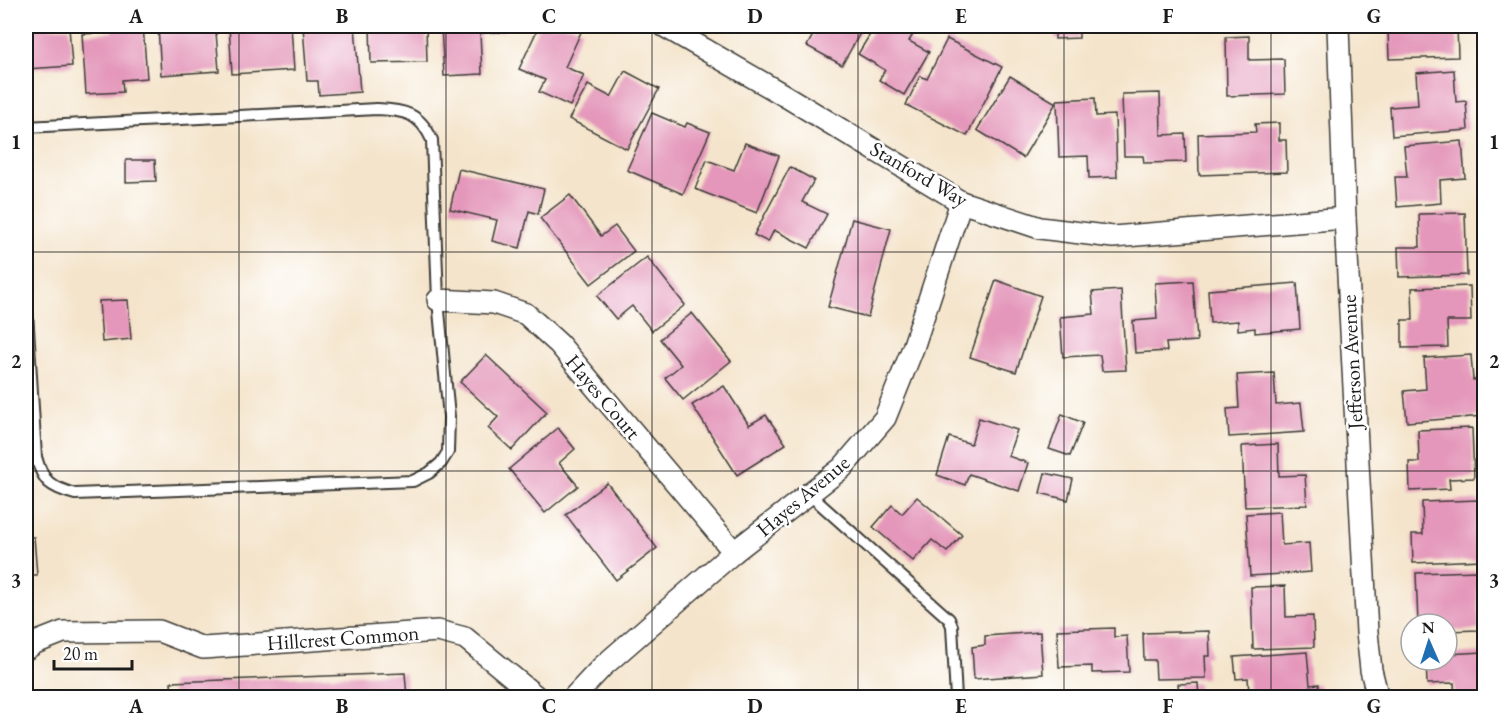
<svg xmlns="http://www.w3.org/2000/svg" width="1510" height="723" viewBox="0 0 1510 723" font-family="'EB Garamond',serif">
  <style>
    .building { fill: #e497ba }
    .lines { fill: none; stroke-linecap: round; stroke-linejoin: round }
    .lane-casing { stroke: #3c3a36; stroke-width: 14 }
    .street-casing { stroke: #3c3a36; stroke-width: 24 }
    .lane { stroke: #fff; stroke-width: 10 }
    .street { stroke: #fff; stroke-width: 21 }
    .grid { fill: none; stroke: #1c1c1c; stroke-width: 1.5; stroke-opacity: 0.55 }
    .labels { text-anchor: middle; stroke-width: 5; stroke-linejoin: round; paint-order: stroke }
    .street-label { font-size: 21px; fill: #1c1c1c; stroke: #fff }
    .neatline { fill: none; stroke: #1c1c1c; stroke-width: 2 }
    .grid-label { font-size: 20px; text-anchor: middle; font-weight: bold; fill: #1c1c1c }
  </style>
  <rect width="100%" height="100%" fill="#fff"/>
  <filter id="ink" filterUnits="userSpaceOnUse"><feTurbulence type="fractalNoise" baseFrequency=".0167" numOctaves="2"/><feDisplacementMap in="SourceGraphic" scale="12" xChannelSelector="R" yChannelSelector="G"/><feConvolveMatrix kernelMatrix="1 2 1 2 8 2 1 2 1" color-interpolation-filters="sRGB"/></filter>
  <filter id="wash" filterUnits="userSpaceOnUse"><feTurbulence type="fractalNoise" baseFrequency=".008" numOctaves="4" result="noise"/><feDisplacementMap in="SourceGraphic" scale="24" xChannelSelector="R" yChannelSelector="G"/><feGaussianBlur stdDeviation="1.35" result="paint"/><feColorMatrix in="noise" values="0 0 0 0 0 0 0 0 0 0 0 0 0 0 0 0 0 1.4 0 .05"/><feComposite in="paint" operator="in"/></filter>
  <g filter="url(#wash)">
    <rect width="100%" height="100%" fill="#f4e4cb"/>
    <g id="blocks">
      <g class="building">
        <path d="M26,26H47V28L69,27L72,66L26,69Z"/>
        <path d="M113,26H143L147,78L122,80L123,92L86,94L82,34L113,32Z"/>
        <path d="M158,26H192L193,33L216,32L219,71L161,75Z"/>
        <path d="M229,26H291L294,70L232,74Z"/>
        <path d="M303,26H333V28L355,26L360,92L319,95L318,81H307Z"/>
        <path d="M370,26H426L427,62L371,63Z"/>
        <path d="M441,26H503V32L480,33L482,74L444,76Z"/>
        <path d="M539,26H573L582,30L565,67L584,75L570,106L539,92L545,80L519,69Z"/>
        <path d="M818,26H864L842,65L807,46Z"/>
        <path d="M875,26H918L909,41L929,52L904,95L879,80L885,70L858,54Z"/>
        <path d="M1055,26H1079V38L1055,39Z"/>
        <path d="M1400,26H1457L1458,57L1389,59L1388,31H1400Z"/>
        <path d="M1249,36V60L1284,59L1285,94L1227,96L1226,37Z"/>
        <path d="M947,39L1002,67L967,136L906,105L920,76L927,79Z"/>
        <path d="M1454,70L1456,102L1466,101L1468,130L1392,136L1390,107L1418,105L1416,73Z"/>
        <path d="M625,71L659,89L627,149L569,119L588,85L611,97Z"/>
        <path d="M1010,76L1056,103L1023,158L977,130Z"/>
        <path d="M1160,93L1161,135L1185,134L1186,162L1144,163L1143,156H1124L1122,94Z"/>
        <path d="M1095,98L1096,116L1115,115L1117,177L1089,178L1088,156L1059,157L1057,100Z"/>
        <path d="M652,113L685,127L687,123L710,132L683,194L627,170Z"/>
        <path d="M1279,123V140H1286L1287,172L1199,175L1198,134L1256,132L1255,124Z"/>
        <path d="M1462,141L1465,178L1440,180L1441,203L1397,207L1395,177H1407L1404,146Z"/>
        <path d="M745,143L779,156L757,213L695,189L707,160L734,170Z"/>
        <path d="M126,160H155L156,181L126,182Z"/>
        <path d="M790,167L814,180L802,202L827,214L809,248L774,230L768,242L754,235Z"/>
        <path d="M459,169L544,189L538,214L529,211L520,248L492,241L497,220L450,209Z"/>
        <path d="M570,195L601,236L615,226L634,251L591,284L540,218Z"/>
        <path d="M1465,213L1467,275L1399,277L1398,247H1420L1419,214Z"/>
        <path d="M852,219L891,229L868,317L828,307Z"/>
        <path d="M647,257L685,305L652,331L632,306L616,319L597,296Z"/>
        <path d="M996,280L1041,296L1016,372L970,357Z"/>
        <path d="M1193,281L1197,341L1166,343L1167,351L1135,353L1133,321L1157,319L1155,283Z"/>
        <path d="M1297,283L1300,329L1255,333V328L1238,330V321L1210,323L1208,290Z"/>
        <path d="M1470,286L1471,321H1447L1448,347L1402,348V320H1413L1412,288Z"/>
        <path d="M1121,290L1126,370L1102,371L1100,355L1063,357L1060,317L1094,314L1092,292Z"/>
        <path d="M128,300L131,339L102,342L99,301Z"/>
        <path d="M692,313L731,361L683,400L665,378L681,365L660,339Z"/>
        <path d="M486,355L547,412L512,450L488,428L498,417L460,382Z"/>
        <path d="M1471,355L1473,380L1484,379V416L1407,422L1404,391L1426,389L1424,358Z"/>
        <path d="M1274,373L1276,405L1301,403L1304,432L1229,437L1227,409L1239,408L1237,375Z"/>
        <path d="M724,386L749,425L766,415L786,444L737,475L692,405Z"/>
        <path d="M1062,414L1083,423L1070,456L1049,449Z"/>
        <path d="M979,418L1017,430L1008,456L1028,463L1019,491L969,474L965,485L937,475L949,437L971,444Z"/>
        <path d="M558,428L575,449L559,463L578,486L545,513L509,469Z"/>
        <path d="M1472,428L1474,478L1449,479L1450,489L1410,491L1409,462H1419L1418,430Z"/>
        <path d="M1278,444L1279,476L1305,475L1307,505L1245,507L1242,446Z"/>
        <path d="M1045,473L1073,479L1068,500L1040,493Z"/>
        <path d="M607,483L657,548L616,580L566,515Z"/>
        <path d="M917,497L962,535L947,552L932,540L913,561L873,527L892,505L902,514Z"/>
        <path d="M1479,500L1482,560L1413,563L1412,534H1423L1422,502Z"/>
        <path d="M1280,512L1282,545L1309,543L1311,572L1250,576L1246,514Z"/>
        <path d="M26,537H34L37,575H26Z"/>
        <path d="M1477,571L1479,630L1447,631V624H1418L1416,573Z"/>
        <path d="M1285,586L1286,617L1313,616L1314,647L1253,649L1251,587Z"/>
        <path d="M1114,628V637L1127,636L1129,672L1092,673V666L1059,667L1057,630Z"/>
        <path d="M1209,631L1210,656H1205L1206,678L1156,679L1155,660H1144L1143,633Z"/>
        <path d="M1040,632L1043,674L974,679L972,647L985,645V636Z"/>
        <path d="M1307,652L1310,685L1319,684L1320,698H1277L1276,691L1249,693L1248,678L1236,679L1234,657Z"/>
        <path d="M1484,652V698H1455L1454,683L1427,684L1426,660H1447V654Z"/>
        <path d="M405,673L407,698H172L171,682Z"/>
        <path d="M1198,683L1199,698H1151L1150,694L1179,693L1178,684Z"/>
      </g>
    </g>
  </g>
  <g filter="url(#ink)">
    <use href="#blocks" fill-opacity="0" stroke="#3c3a36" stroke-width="1.5"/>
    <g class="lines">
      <g class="lane-casing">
        <g id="lane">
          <path d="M26,127L377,109C404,110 420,113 432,140L438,300L449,417L448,452L441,463L429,473L413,481L75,494C50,487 43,482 36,457L26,295"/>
          <path d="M809,494L949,619L952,626L956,698"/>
        </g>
      </g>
      <g class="street-casing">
        <g id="street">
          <path d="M664,26L782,94L961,202L1040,228L1113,237L1345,218"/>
          <path d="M1338,26L1345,218L1367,632L1371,670L1378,698"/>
          <path d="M438,300L494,303L526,314L559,344L734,552"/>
          <path d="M26,649L35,643L63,632L159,631L203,648L438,631L465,638L538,698"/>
          <path d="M573,698L602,667L734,552L842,468L885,418L913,348L961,202"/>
        </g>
      </g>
      <use href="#lane" class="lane"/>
      <use href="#street" class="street"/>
    </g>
  </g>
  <path class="grid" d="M239,26V698M446,26V698M652,26V698M858,26V698M1064,26V698M1271,26V698M26,252H1484M26,471H1484"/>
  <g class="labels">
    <g class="street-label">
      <text transform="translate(919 174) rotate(30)" y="7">Stanford Way</text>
      <text transform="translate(1352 362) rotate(-93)" y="7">Jefferson Avenue</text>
      <text transform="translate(603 397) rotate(50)" y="7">Hayes Court</text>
      <text transform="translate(803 496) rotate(-40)" y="7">Hayes Avenue</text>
      <text transform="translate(343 638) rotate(-4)" y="7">Hillcrest Common</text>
    </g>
  </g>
  <rect width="1510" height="723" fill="none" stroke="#fff" stroke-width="66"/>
  <g transform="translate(1429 642) rotate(357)"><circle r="28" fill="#ffffff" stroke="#a4a4a4" stroke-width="1.5"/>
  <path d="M0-4.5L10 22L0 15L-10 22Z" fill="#1f6fb2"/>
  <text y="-9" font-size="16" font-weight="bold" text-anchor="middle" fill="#1c1c1c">N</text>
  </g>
  <path d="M54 660v9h78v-9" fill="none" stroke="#1c1c1c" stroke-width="3"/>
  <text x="63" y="660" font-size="18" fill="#1c1c1c" stroke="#ffffff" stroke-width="4.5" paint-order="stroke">20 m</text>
  <rect x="33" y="33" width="1444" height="657" class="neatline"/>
  <g class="grid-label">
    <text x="136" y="23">A</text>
    <text x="342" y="23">B</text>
    <text x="549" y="23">C</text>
    <text x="755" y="23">D</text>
    <text x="961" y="23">E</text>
    <text x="1168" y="23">F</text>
    <text x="1374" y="23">G</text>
    <text x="16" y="149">1</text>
    <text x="1494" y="149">1</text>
    <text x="16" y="368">2</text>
    <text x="1494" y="368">2</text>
    <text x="16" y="587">3</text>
    <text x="1494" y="587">3</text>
    <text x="136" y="713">A</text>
    <text x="342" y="713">B</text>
    <text x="549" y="713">C</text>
    <text x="755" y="713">D</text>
    <text x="961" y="713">E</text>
    <text x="1168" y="713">F</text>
    <text x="1374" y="713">G</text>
  </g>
</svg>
